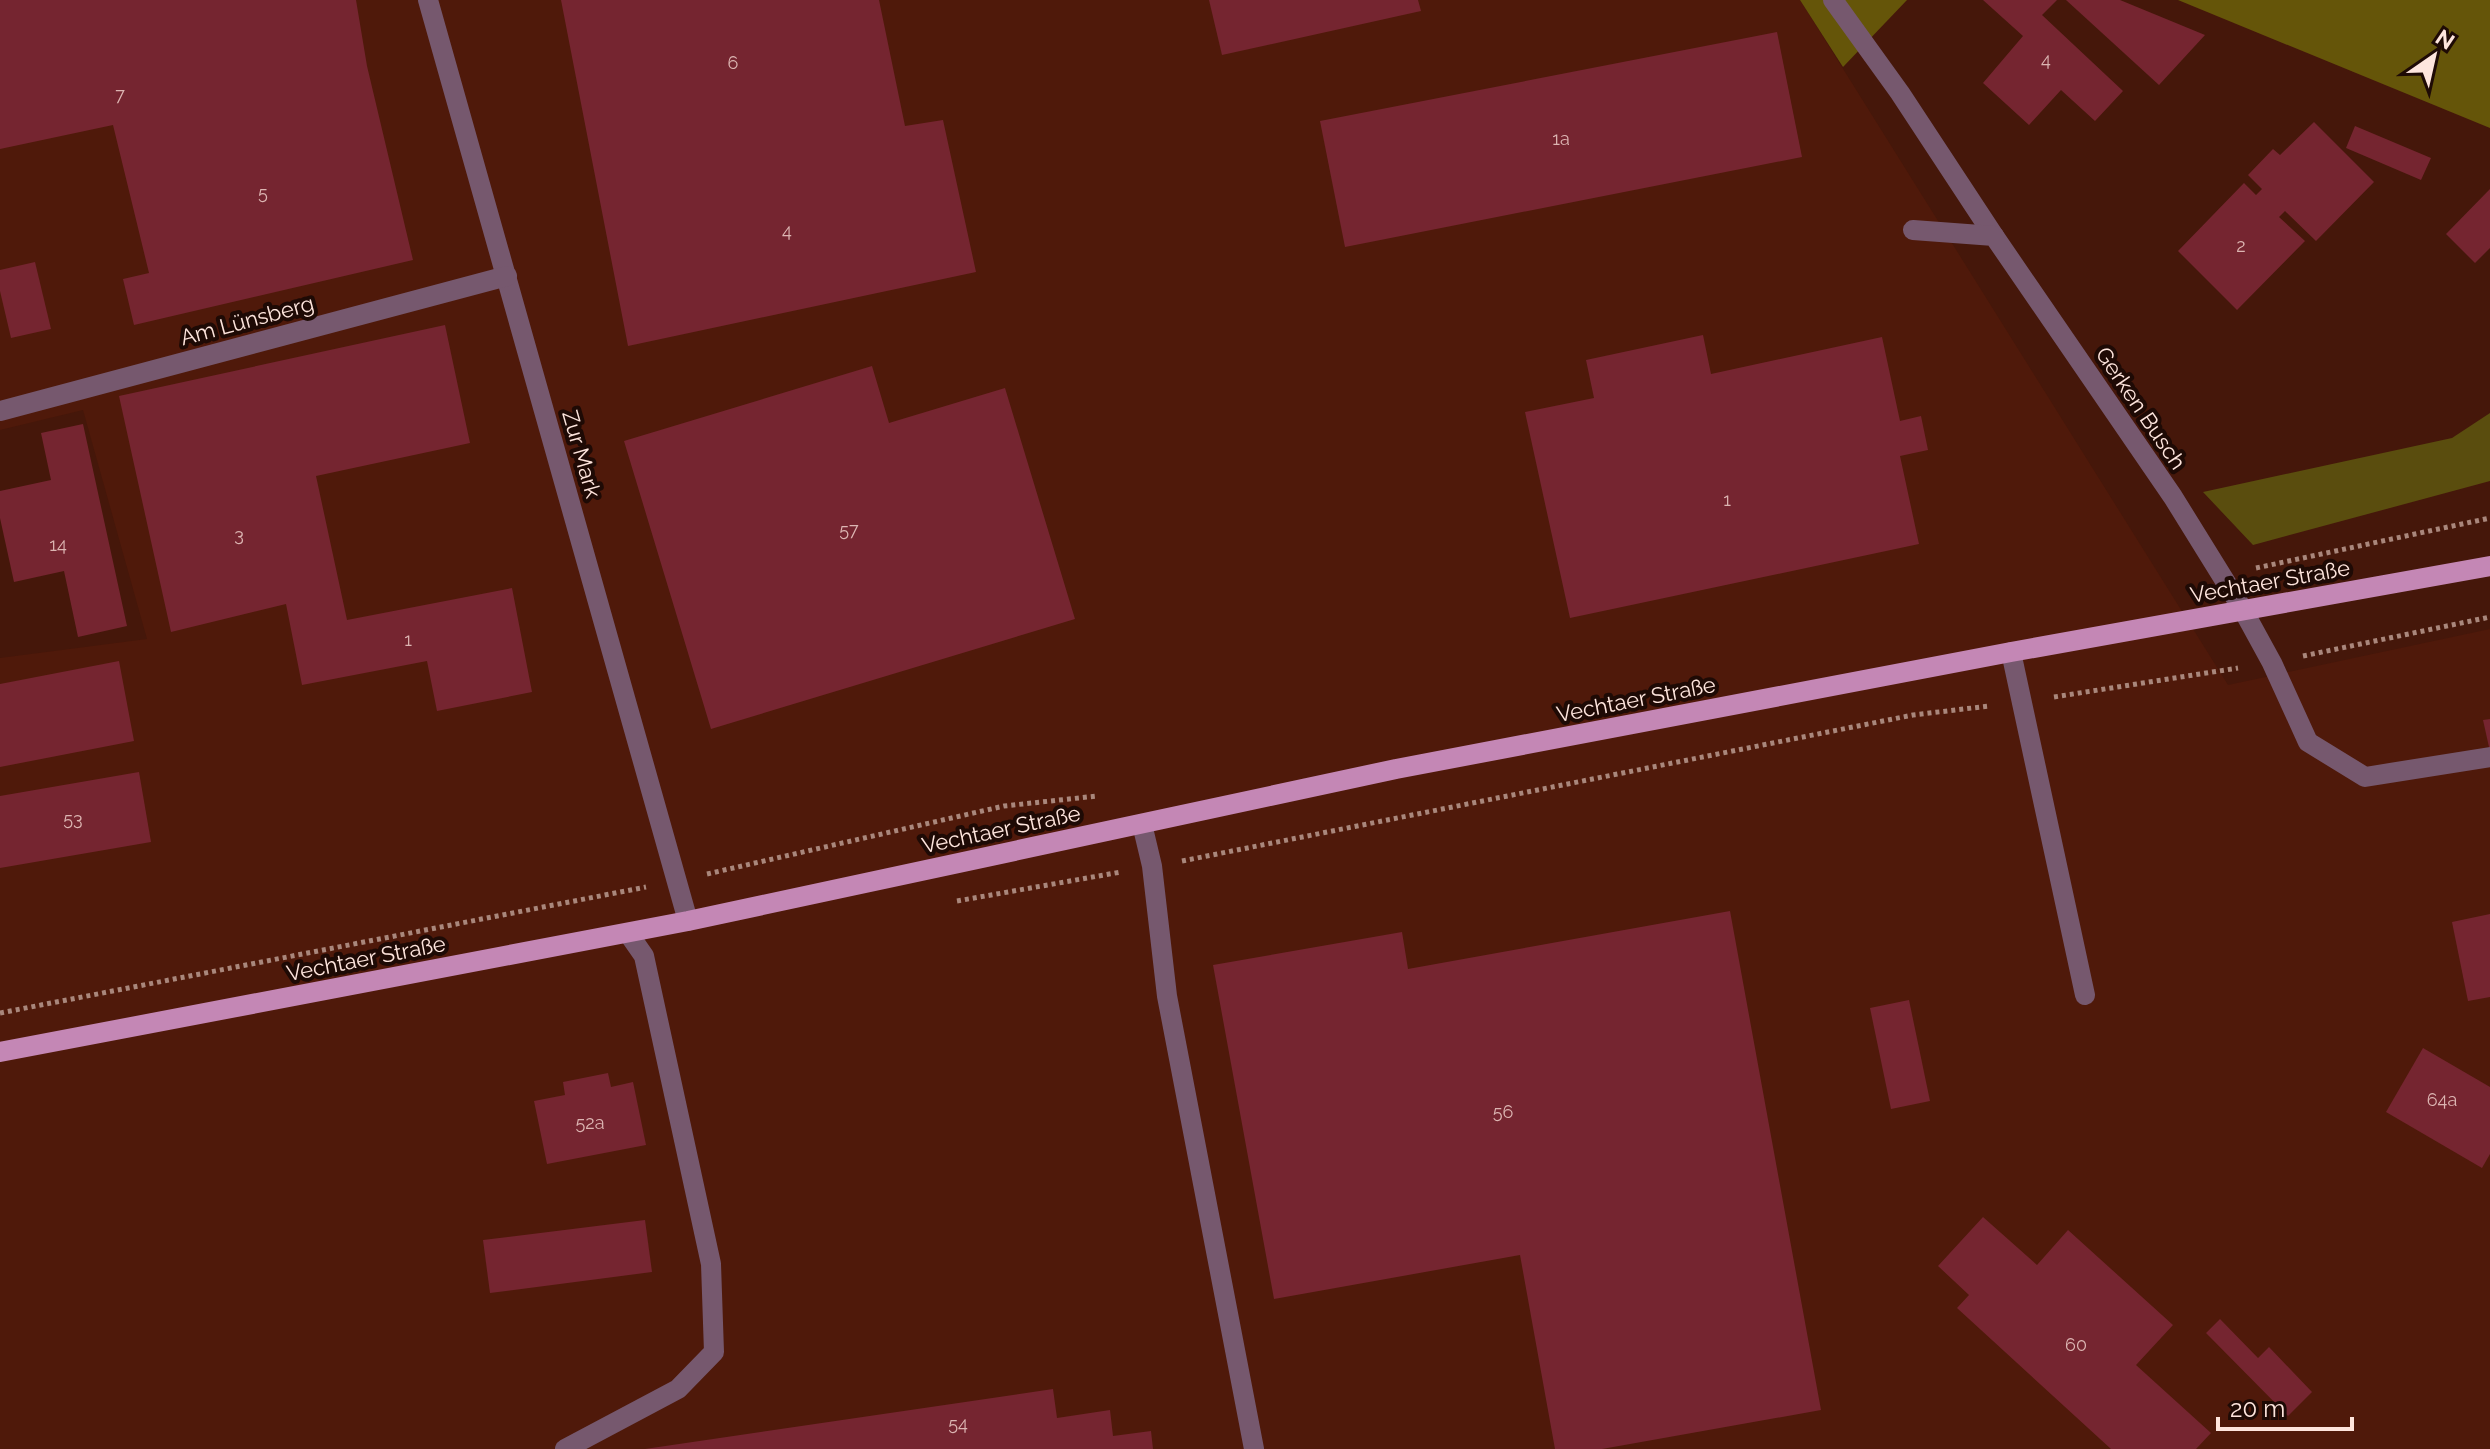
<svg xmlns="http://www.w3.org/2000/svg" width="2490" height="1449" viewBox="0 0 2490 1449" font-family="Raleway,sans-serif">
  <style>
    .built { fill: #4f190a }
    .green { fill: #5a4d0e }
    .forest { fill: #655509 }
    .building { fill: #752530 }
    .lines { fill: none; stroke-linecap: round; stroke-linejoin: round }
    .path { stroke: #a9877c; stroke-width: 5; stroke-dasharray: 4 4; stroke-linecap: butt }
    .minor { stroke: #76586e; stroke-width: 20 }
    .major { stroke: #c487b5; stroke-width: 20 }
    .labels { text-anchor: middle; stroke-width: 8; stroke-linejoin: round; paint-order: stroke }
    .number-label { font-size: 18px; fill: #dcb5b2 }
    .street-label { font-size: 22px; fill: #fee5dd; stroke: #1e0a05 }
  </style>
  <rect width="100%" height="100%" fill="#45170a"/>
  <path class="built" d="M0,0H1800L2228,685L2490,629V1449H0V658L147,639L83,410L0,430Z"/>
  <path class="green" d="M2490,413V481L2253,545L2203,492L2452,438Z"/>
  <g class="forest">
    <path d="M1800,0H1907L1843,67Z"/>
    <path d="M2178,0H2490V128Z"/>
  </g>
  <g class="building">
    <path d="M0,0H356L367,66L413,260L134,325L123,279L149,273L113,125L0,149Z"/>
    <path d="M561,0H879L905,126L943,120L976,272L628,346Z"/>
    <path d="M1209,0H1418L1421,11L1222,55Z"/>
    <path d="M1983,0H2057L2042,15L2123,91L2095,121L2061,90L2029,125L1983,83L2023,36Z"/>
    <path d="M2066,0H2120L2205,35L2159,85Z"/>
    <path d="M1777,32L1802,157L1345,247L1320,121Z"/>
    <path d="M2314,122L2374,182L2316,241L2285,211L2279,217L2305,241L2237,310L2178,251L2244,183L2256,195L2262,189L2248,175L2273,149L2280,155Z"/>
    <path d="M2355,126L2431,158L2421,180L2346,148Z"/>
    <path d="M2490,189V248L2475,263L2446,234Z"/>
    <path d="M35,262L51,329L11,338L0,291V270Z"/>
    <path d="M445,325L470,443L316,476L347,620L512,588L532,692L437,711L427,661L302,685L286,604L171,632L119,396Z"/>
    <path d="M1703,335L1711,374L1882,337L1900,421L1921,416L1928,450L1900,456L1919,544L1570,618L1525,412L1594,398L1586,360Z"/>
    <path d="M872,366L889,423L1005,388L1075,619L711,729L624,441Z"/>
    <path d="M83,424L127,626L78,637L64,571L14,582L0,518V491L51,480L41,433Z"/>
    <path d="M119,661L134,741L0,767V684Z"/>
    <path d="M2490,719V747H2489L2483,720Z"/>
    <path d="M139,772L151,842L0,868V796Z"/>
    <path d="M1730,911L1821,1410L1602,1449H1555L1520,1255L1274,1299L1213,965L1402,932L1408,969Z"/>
    <path d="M2490,914V997L2468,1001L2452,922Z"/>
    <path d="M1909,1000L1930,1101L1891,1109L1870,1008Z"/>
    <path d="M2423,1048L2490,1087V1154L2482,1168L2386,1112Z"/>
    <path d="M608,1073L611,1087L633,1082L646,1145L547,1164L534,1101L565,1095L563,1082Z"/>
    <path d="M1983,1217L2037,1265L2068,1230L2173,1325L2136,1365L2211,1433L2196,1449H2111L1957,1308L1969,1295L1938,1266Z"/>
    <path d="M645,1220L652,1272L490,1293L483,1240Z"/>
    <path d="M2220,1319L2258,1358L2269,1347L2312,1392L2288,1416L2206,1333Z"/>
    <path d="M1053,1389L1057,1418L1110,1410L1113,1436L1151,1431L1153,1449H645Z"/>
  </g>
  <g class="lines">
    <g class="path">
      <path d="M2256,568L2490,518"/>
      <path d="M2303,656L2490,617"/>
      <path d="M2054,697L2238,668"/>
      <path d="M1182,861L1913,715L1989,706"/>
      <path d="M707,874L1004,806L1097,796"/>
      <path d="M957,901L1121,872"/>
      <path d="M0,1013L646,887"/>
    </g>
    <g class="minor">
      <path d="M428,0L688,921"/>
      <path d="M1833,0L1900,93L1994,236"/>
      <path d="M1913,230L1994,236L2173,497L2243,610L2272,663L2308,742L2365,777L2490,757"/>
      <path d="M0,411L507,276"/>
      <path d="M2011,652L2085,995"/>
      <path d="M1142,824L1152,866L1167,996L1254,1449"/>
      <path d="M565,1449L678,1389L714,1352L711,1264L644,956L628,933"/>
    </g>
    <path class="major" d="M0,1052L688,921L1396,769L2011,652L2490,566"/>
  </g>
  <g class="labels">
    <g class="number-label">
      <text x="2046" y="66">4</text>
      <text x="733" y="69">6</text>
      <text x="120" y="101">7</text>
      <text x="1561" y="145">1a</text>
      <text x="263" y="199">5</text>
      <text x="787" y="237">4</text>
      <text x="2241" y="252">2</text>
      <text x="1727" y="506">1</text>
      <text x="849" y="536">57</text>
      <text x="239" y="541">3</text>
      <text x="58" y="551">14</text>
      <text x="408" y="646">1</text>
      <text x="73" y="825">53</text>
      <text x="2442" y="1106">64a</text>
      <text x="1503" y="1118">56</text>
      <text x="590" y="1129">52a</text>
      <text x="2076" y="1351">60</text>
      <text x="958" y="1430">54</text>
    </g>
    <g class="street-label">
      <text transform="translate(247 320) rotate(-15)" y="8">Am Lünsberg</text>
      <text transform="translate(2141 408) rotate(56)" y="8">Gerken Busch</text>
      <text transform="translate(582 454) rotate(74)" y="8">Zur Mark</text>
      <text transform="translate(2270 581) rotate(-10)" y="8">Vechtaer Straße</text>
      <text transform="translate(1636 699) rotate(-11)" y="8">Vechtaer Straße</text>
      <text transform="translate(1001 829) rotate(-12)" y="8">Vechtaer Straße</text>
      <text transform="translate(366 958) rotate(-11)" y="8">Vechtaer Straße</text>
    </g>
  </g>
  <g transform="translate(2434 56) rotate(34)" stroke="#1e0a05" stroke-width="6" paint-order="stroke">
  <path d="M0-6L14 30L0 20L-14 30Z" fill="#fee5dd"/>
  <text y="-12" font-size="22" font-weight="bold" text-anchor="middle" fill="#fee5dd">N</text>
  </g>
  <path d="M2218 1417v12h134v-12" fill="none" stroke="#fee5dd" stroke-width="4"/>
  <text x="2230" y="1417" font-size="24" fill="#fee5dd" stroke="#1e0a05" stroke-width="6" paint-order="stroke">20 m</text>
</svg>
